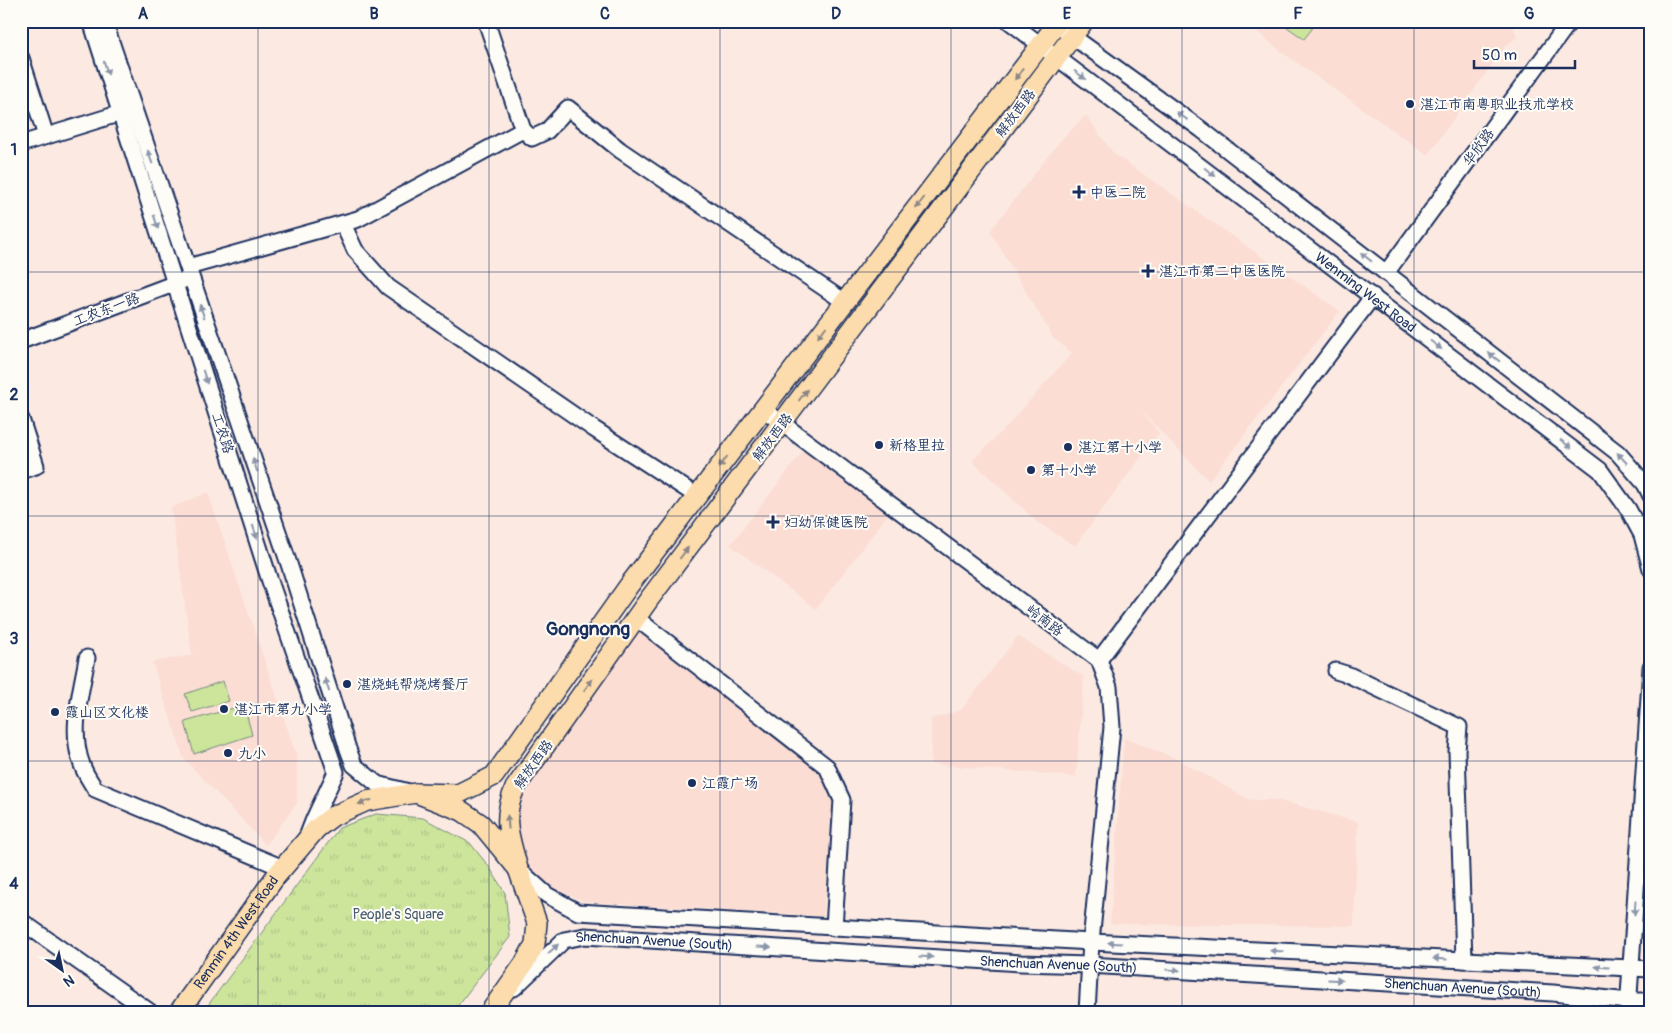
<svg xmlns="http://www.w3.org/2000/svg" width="1672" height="1033" viewBox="0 0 1672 1033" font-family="Pangolin,'LXGW WenKai TC',sans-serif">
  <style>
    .built { fill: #fbddd4 }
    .grass { fill: url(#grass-tufts); stroke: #748a7c }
    .pitch { fill: #cce59b; stroke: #748a7c }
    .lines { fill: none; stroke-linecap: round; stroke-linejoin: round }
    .minor-casing { stroke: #1b2f5e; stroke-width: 19 }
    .major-casing { stroke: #1b2f5e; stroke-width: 22 }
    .minor { stroke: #fdfcf7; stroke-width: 15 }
    .major { stroke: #fcdcac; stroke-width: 19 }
    .oneway { fill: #8c96aa }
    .oneway2 { fill: #8c8685 }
    .grid { fill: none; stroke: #1b2f5e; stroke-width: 1; stroke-opacity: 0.55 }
    .poi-dot { fill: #1b2f5e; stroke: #fdfcf7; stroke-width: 2 }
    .labels { text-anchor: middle; stroke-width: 4; stroke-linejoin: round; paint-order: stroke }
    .poi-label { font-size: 14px; fill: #1b2f5e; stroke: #fdfcf7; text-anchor: start }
    .street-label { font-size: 14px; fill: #1b2f5e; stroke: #fdfcf7 }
    .park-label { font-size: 14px; fill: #475c6d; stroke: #fdfcf7 }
    .district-label { font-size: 19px; font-weight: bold; fill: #1b2f5e; stroke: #fdfcf7 }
    .neatline { fill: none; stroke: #1b2f5e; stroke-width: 2 }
    .grid-label { font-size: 16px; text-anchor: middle; font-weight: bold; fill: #1b2f5e }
  </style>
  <defs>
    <pattern id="grass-tufts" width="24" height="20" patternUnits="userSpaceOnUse" patternTransform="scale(1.25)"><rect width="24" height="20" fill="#cce59b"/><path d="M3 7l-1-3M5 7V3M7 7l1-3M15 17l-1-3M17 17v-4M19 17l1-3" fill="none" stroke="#afc588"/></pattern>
  </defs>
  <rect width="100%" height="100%" fill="#fceae2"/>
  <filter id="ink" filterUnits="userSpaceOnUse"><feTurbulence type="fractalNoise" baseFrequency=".02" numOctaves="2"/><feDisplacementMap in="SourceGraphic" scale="10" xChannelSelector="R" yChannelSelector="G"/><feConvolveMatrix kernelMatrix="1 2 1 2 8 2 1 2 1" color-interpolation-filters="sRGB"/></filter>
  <g filter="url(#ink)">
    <g class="built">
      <path d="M1244,21H1430L1439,27L1443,21H1507L1512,25L1518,37L1506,45L1428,155L1283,53Z"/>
      <path d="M1086,115L1113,153L1340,311L1209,481L1141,411L1159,433L1075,546L1037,522L972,461L1009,424L1072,353L1053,338L990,231L1059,142Z"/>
      <path d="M804,450L889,513L816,609L730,545Z"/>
      <path d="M208,492L297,757V803L266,845L184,759L152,662L192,655L171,508Z"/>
      <path d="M639,629L823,769L835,800L823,916L586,902L550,887L525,865L515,823L521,796Z"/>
      <path d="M1018,636L1084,677L1076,777L931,764V719L961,710Z"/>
      <path d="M1124,738L1175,758L1250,800H1278L1358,822L1354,926L1110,924Z"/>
    </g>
    <path class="grass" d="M376,814L423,818L470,843L490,868L505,893L510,937L453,1012H203L339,828Z"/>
    <g class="pitch">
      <path d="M1281,21H1318L1304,39L1280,22Z"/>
      <path d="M223,681L229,701L192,712L185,694Z"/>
      <path d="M244,705L252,735L194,754L185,722Z"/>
    </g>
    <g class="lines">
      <g class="minor-casing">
        <g id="minor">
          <path d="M91,21L270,581L336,772L314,819L307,837"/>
          <path d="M104,21L289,564L348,749L354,765L377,784L409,792"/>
          <path id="s1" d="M1009,21L1600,470L1628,509L1642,535L1651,569"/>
          <path d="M1065,31L1202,130L1618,453L1645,484L1651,496"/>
          <path d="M21,58L46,136"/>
          <path d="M523,130L532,138L547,131L568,108L620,150L845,302"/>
          <path d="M21,144L121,113"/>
          <path d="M343,224L355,250L388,287L594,429L697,496"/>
          <path d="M188,267L358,219L523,130L486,21"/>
          <path d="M1386,273L1570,21"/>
          <path d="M21,341L184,280"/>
          <path d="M763,409L1099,660L1109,687L1112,727L1091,942L1087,1012"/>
          <path d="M21,419L36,466L21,471"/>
          <path d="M636,618L827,767L842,800L834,928"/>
          <path d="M87,658C81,693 69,731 82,765C85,774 91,782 95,789L283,868"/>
          <path d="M1099,660L1373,296"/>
          <path d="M1336,671L1349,675L1459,727L1457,751L1464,960"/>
          <path d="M518,869L547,895L578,912L1091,942L1651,969"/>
          <path d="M21,921L150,1012"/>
          <path id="s2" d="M514,988L564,940L585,936L1021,963L1089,965L1553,993L1629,1001H1651"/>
          <path d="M1628,1010L1651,667"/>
        </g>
      </g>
      <g class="major-casing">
        <g id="major">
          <path d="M416,793L458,794L494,776L630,584L1059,21"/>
          <path d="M518,869C510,837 501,821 515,788L650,598L1084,21"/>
          <path id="s3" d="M179,1012L276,876L316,829L333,816L367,801L416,793L462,811L481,824L518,869L537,923L535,944L524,964L490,1012"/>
        </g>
      </g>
      <use href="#minor" class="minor"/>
      <use href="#major" class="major"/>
    </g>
    <defs><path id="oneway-solid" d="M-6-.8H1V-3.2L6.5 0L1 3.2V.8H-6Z" transform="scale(1.25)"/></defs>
    <g class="oneway">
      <use href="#oneway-solid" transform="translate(106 68) rotate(72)"/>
      <use href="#oneway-solid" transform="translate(1080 75) rotate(37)"/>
      <use href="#oneway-solid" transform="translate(1182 116) rotate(-144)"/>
      <use href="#oneway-solid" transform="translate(150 157) rotate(-109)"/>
      <use href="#oneway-solid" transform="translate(1210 172) rotate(37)"/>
      <use href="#oneway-solid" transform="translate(156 222) rotate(72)"/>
      <use href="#oneway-solid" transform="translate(1366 257) rotate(-142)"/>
      <use href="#oneway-solid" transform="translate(202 311) rotate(-109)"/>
      <use href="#oneway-solid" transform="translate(1436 345) rotate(37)"/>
      <use href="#oneway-solid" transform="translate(1494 357) rotate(-142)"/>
      <use href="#oneway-solid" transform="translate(205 377) rotate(72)"/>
      <use href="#oneway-solid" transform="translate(1566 444) rotate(37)"/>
      <use href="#oneway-solid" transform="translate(1622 458) rotate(-133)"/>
      <use href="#oneway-solid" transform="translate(255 465) rotate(-109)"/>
      <use href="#oneway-solid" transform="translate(255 532) rotate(72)"/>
      <use href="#oneway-solid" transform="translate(327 685) rotate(-108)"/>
      <use href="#oneway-solid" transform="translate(1635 908) rotate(94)"/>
      <use href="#oneway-solid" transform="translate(1115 943) rotate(-177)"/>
      <use href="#oneway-solid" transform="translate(764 947) rotate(4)"/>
      <use href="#oneway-solid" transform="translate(553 949) rotate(-42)"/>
      <use href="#oneway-solid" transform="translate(1277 951) rotate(-177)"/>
      <use href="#oneway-solid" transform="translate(926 957) rotate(4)"/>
      <use href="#oneway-solid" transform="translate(1440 959) rotate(-177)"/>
      <use href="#oneway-solid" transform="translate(1602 967) rotate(-177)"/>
      <use href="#oneway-solid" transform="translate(1173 970) rotate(4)"/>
      <use href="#oneway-solid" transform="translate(1335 980) rotate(4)"/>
    </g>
    <g class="oneway2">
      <use href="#oneway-solid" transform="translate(1019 74) rotate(127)"/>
      <use href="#oneway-solid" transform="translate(920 203) rotate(127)"/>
      <use href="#oneway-solid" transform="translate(822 332) rotate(127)"/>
      <use href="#oneway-solid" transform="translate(803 395) rotate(-53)"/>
      <use href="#oneway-solid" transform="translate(723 462) rotate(127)"/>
      <use href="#oneway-solid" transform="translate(684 553) rotate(-53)"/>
      <use href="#oneway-solid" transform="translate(588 685) rotate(-55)"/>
      <use href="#oneway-solid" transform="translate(365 802) rotate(162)"/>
      <use href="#oneway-solid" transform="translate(508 822) rotate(-95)"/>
    </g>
  </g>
  <path class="grid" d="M258,21V1012M489,21V1012M720,21V1012M951,21V1012M1182,21V1012M1414,21V1012M21,272H1651M21,516H1651M21,761H1651"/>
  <g class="poi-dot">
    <circle cx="1410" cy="104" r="5"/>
    <path d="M1076.5 184.5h5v5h5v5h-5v5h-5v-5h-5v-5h5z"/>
    <path d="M1145.5 263.5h5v5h5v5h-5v5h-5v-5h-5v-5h5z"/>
    <circle cx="879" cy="445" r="5"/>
    <circle cx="1068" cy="447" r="5"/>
    <circle cx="1031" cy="470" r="5"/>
    <path d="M770.5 514.5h5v5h5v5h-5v5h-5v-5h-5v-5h5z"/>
    <circle cx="347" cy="684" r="5"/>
    <circle cx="224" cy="709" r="5"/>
    <circle cx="55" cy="712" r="5"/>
    <circle cx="228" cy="753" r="5"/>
    <circle cx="692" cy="783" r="5"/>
  </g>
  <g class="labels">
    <g class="poi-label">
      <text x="1420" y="109">湛江市南粤职业技术学校</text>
      <text x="1090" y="197">中医二院</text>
      <text x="1159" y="276">湛江市第二中医医院</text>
      <text x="889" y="450">新格里拉</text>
      <text x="1078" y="452">湛江第十小学</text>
      <text x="1041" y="475">第十小学</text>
      <text x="784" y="527">妇幼保健医院</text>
      <text x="357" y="689">湛烧蚝帮烧烤餐厅</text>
      <text x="234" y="714">湛江市第九小学</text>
      <text x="65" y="717">霞山区文化楼</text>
      <text x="238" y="758">九小</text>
      <text x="702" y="788">江霞广场</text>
    </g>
    <g class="street-label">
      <text transform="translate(1015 113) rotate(-53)" y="5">解放西路</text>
      <text transform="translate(1478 147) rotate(-54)" y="5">华欣路</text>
      <text dy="5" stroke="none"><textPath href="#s1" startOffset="448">Wenming West Road</textPath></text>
      <text transform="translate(106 309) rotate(-21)" y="5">工农东一路</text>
      <text transform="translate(223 433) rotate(72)" y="5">工农路</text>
      <text transform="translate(772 437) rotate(-53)" y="5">解放西路</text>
      <text transform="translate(1045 620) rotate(37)" y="5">岭南路</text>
      <text transform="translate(533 764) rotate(-55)" y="5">解放西路</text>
      <text dy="5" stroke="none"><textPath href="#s3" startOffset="98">Renmin 4th West Road</textPath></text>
      <text dy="5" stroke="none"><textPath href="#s2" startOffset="160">Shenchuan Avenue (South)</textPath></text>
      <text dy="5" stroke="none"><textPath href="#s2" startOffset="565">Shenchuan Avenue (South)</textPath></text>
      <text dy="5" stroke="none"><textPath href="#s2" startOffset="970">Shenchuan Avenue (South)</textPath></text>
    </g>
    <g class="park-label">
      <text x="398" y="919">People's Square</text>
    </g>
    <g class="district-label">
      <text x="588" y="635">Gongnong</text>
    </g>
  </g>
  <rect width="1672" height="1033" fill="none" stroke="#fdfcf7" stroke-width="55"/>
  <g transform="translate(62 970) rotate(147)" stroke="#fdfcf7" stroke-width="4" paint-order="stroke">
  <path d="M0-4L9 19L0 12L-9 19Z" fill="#1b2f5e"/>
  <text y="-8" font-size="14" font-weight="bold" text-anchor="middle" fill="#1b2f5e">N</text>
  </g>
  <path d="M1474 60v8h101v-8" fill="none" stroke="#1b2f5e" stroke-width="2.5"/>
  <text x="1482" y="60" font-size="15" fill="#1b2f5e" stroke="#fdfcf7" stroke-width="4" paint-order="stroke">50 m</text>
  <rect x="28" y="28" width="1616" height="978" class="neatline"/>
  <g class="grid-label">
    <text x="143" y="19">A</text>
    <text x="374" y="19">B</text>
    <text x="605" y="19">C</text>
    <text x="836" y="19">D</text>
    <text x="1067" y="19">E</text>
    <text x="1298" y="19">F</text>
    <text x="1529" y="19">G</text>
    <text x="14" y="155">1</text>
    <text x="14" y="400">2</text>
    <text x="14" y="644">3</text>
    <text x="14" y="889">4</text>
  </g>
</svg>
